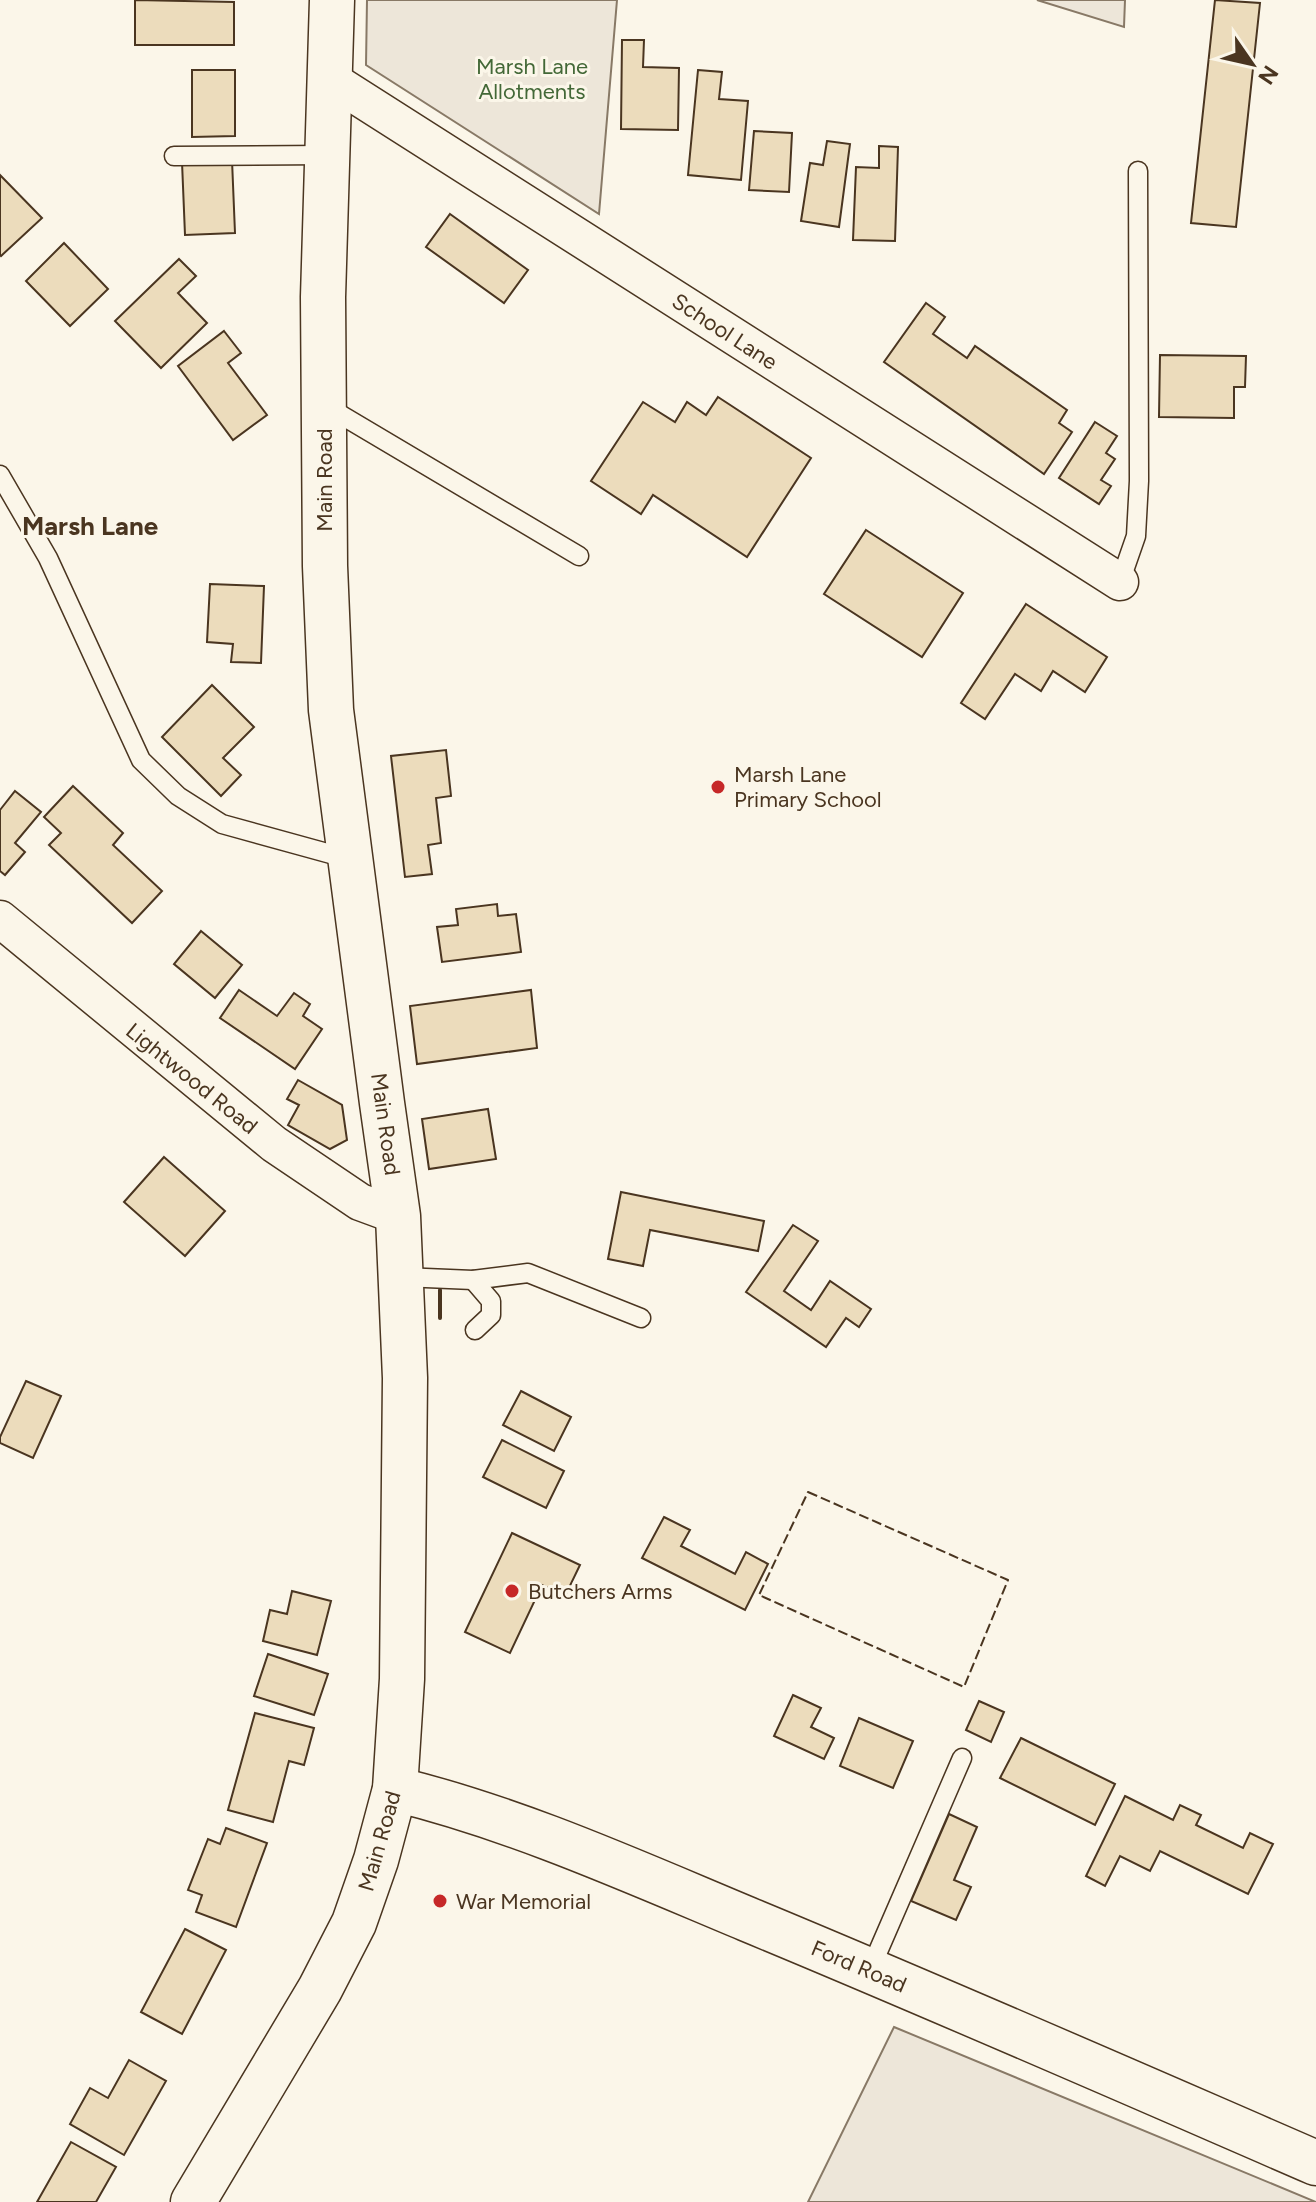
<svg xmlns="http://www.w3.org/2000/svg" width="1316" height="2202" viewBox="0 0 1316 2202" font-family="Figtree,sans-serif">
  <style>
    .green { fill: #ede6d9; stroke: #887966; stroke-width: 2 }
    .building { fill: #ecdcbc; stroke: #4a3520; stroke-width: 2 }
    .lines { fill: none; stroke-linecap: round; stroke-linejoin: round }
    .service-casing { stroke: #4a3520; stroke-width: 21 }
    .minor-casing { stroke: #4a3520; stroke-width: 39 }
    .tertiary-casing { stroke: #4a3520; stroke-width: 47 }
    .secondary-casing { stroke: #4a3520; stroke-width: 47 }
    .service { stroke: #fbf6e9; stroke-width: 18 }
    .minor { stroke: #fbf6e9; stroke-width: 36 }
    .tertiary { stroke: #fbf6e9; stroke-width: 44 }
    .secondary { stroke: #fbf6e9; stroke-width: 44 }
    .fence { stroke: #4a3520; stroke-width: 2; stroke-dasharray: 10 4; stroke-linecap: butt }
    .wall { stroke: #4a3520; stroke-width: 4 }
    .poi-dot { fill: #c62828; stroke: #fbf6e9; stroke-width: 3 }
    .labels { text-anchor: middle; stroke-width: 6; stroke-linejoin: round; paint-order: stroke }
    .park-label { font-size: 22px; fill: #436837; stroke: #fbf6e9 }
    .street-label { font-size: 22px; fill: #4a3520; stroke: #fbf6e9 }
    .poi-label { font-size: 22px; fill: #4a3520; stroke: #fbf6e9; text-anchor: start }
    .quarter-label { font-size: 26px; font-weight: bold; fill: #4a3520; stroke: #fbf6e9 }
  </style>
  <rect width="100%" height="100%" fill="#fbf6e9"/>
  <g class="green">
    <path d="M367,0H617L599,214L366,65Z"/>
    <path d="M1037,0H1125L1124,27Z"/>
    <path d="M894,2027L1316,2202H808Z"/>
  </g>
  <g class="building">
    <path d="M135,0L234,2V45H135Z"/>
    <path d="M1215,0L1260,3L1236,227L1191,223Z"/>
    <path d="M622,40H644L643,67L679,68L678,130L621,129Z"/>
    <path d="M192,70H235V136L192,137Z"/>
    <path d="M698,70L722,72L719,99L748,101L741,180L688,175Z"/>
    <path d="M754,131L792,133L789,192L749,190Z"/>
    <path d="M827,141L850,144L839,227L801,221L810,163L823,165Z"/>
    <path d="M879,146L898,147L895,241L853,240L856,167L879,168Z"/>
    <path d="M232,160L235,233L185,235L182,162Z"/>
    <path d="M0,175L42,218L1,256L0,255Z"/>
    <path d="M450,214L528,270L504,303L426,247Z"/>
    <path d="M64,243L108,289L70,326L26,281Z"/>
    <path d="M179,259L196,276L178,293L207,323L161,368L115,321Z"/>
    <path d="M926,303L945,317L933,334L967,358L975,346L1067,410L1059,423L1072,432L1044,474L884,362Z"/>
    <path d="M224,331L241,353L228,363L267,415L233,440L178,366Z"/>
    <path d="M1160,355L1246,356L1245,387H1234V418L1159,417Z"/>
    <path d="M718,397L811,458L747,557L653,495L641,514L591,481L643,402L675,422L687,402L706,415Z"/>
    <path d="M1095,422L1117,436L1106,453L1115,459L1101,480L1111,486L1099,504L1059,478Z"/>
    <path d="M866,530L963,593L922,657L824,594Z"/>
    <path d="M210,584L264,586L261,663L231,662L233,644L207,642Z"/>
    <path d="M1026,604L1107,657L1085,692L1053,671L1041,691L1015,674L985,719L961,703Z"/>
    <path d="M212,685L254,727L223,758L241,775L221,796L162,737Z"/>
    <path d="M446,750L451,796L436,798L441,843L428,845L432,874L405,877L391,756Z"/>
    <path d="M73,786L123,833L113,845L162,891L132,923L49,845L61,833L44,817Z"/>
    <path d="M15,791L41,812L15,843L25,852L5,875L0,871V810Z"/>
    <path d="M497,904L498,916L516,914L521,952L442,962L437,927L458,925L456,909Z"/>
    <path d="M201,931L242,965L215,998L174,964Z"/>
    <path d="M239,990L277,1016L294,993L310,1004L303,1016L322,1029L295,1069L220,1018Z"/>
    <path d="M531,990L537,1048L417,1064L410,1006Z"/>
    <path d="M298,1080L342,1105L347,1140L330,1149L288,1125L299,1105L287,1099Z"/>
    <path d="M488,1109L496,1159L429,1169L422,1119Z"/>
    <path d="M164,1157L225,1211L185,1256L124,1202Z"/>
    <path d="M621,1192L764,1221L758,1251L650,1230L643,1266L608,1259Z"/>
    <path d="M793,1225L818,1241L784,1291L811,1310L830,1281L871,1309L859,1327L846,1318L826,1347L746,1292Z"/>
    <path d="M26,1381L61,1396L33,1458L0,1443V1437Z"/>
    <path d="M521,1391L571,1417L554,1451L503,1425Z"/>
    <path d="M502,1440L564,1471L546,1508L483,1477Z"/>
    <path d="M664,1517L690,1530L681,1546L735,1574L746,1552L768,1564L745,1610L642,1558Z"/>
    <path d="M512,1533L580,1565L565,1596L542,1585L510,1653L465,1632Z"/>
    <path d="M292,1591L331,1601L317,1655L263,1641L270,1610L287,1614Z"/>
    <path d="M268,1654L328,1674L314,1715L254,1696Z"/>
    <path d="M793,1695L821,1708L811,1727L834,1738L824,1759L774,1736Z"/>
    <path d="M979,1701L1004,1712L991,1742L966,1730Z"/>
    <path d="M255,1713L314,1728L304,1765L289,1761L273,1822L228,1810Z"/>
    <path d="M859,1718L913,1741L893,1788L840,1766Z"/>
    <path d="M1021,1738L1115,1784L1095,1825L1000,1778Z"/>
    <path d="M1125,1796L1173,1820L1180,1805L1201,1815L1196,1825L1243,1848L1250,1833L1273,1844L1248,1894L1160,1851L1150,1871L1120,1856L1105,1886L1086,1876Z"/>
    <path d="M949,1814L977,1827L954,1880L971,1887L956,1920L911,1901Z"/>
    <path d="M226,1828L267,1843L236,1927L196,1912L202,1895L188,1890L208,1839L220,1844Z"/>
    <path d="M185,1929L226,1950L182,2034L141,2012Z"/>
    <path d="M129,2060L166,2081L124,2155L70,2124L90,2088L108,2098Z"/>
    <path d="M71,2142L116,2167L96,2202H37Z"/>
  </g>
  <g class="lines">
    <g class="service-casing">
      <g id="service">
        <path d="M174,156L328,155"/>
        <path d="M326,406L579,556"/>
        <path d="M0,475L48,558L141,760L178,796L222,824L349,859"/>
        <path d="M1120,582L1136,536L1139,481L1138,171"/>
        <path d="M402,1277L473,1280L528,1273L641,1318"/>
        <path d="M473,1280L491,1301V1315L475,1330"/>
        <path d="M870,1970L962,1758"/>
      </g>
    </g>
    <g class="minor-casing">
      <g id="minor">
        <path d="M330,79L1120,582"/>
        <path d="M0,919L274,1144L360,1202L398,1216"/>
      </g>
    </g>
    <g class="tertiary-casing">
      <path id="tertiary" d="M395,1789C517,1819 632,1871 747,1919C938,1998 1127,2081 1316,2163"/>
    </g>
    <g class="secondary-casing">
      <path id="secondary" d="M193,2202L320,1989L354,1923L376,1860L395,1789L402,1679L405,1378L398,1216L382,1103L331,710L325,566L323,297L332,0"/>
    </g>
    <use href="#service" class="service"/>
    <use href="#minor" class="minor"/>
    <use href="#tertiary" class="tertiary"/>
    <use href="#secondary" class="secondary"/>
    <path class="fence" d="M808,1492L1008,1580L964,1687L759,1595Z"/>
    <path class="wall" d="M440,1290V1318"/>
  </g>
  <g class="poi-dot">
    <circle cx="718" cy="787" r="8"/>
    <circle cx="512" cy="1591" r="8"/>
    <circle cx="440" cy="1901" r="8"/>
  </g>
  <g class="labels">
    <g class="park-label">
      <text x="532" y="74">Marsh Lane<tspan x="532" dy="25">Allotments</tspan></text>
    </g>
    <g class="street-label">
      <text transform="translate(725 331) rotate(33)" y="8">School Lane</text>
      <text transform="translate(324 480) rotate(-90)" y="8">Main Road</text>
      <text transform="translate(192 1078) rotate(39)" y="8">Lightwood Road</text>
      <text transform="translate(386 1124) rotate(82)" y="8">Main Road</text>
      <text transform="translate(379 1841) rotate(-74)" y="8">Main Road</text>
      <text transform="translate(859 1966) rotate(23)" y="8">Ford Road</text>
    </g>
    <g class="poi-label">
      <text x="734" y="782">Marsh Lane<tspan x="734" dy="25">Primary School</tspan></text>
      <text x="528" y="1599">Butchers Arms</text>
      <text x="456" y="1909">War Memorial</text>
    </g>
    <g class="quarter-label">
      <text x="90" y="535">Marsh Lane</text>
    </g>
  </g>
  <g transform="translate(1252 64) rotate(124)" stroke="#fbf6e9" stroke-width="6" paint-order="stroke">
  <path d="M0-6L14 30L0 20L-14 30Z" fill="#4a3520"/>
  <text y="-12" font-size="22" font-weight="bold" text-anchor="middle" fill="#4a3520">N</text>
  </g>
</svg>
